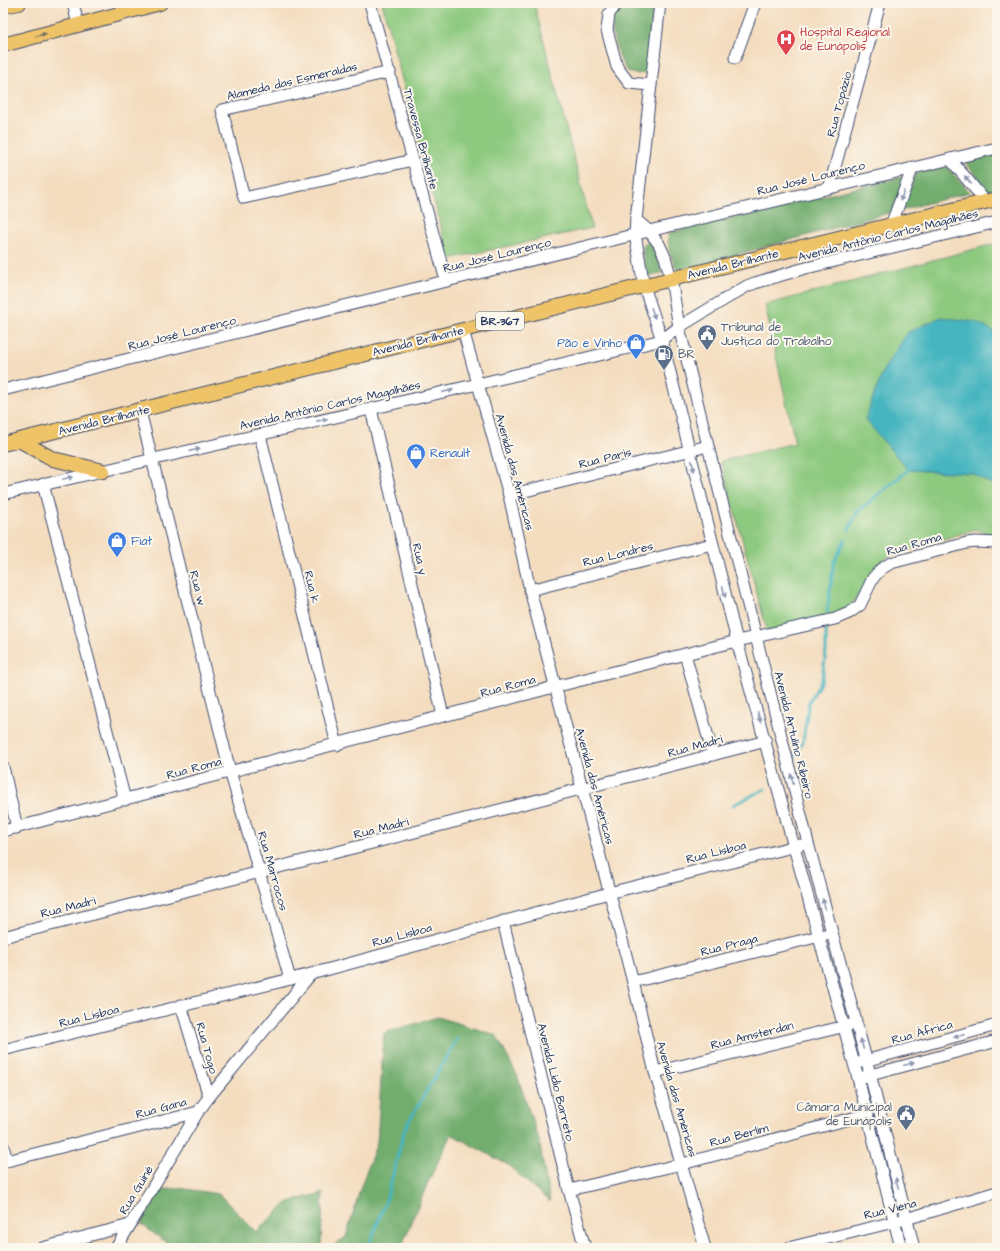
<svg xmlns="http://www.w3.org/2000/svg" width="1000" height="1251" viewBox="0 0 1000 1251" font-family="'Architects Daughter',sans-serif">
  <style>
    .green { fill: #8dc97f; stroke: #547c6e }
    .forest { fill: #72ad6e; stroke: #466e66 }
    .water { fill: #46b5c0; stroke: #30728f }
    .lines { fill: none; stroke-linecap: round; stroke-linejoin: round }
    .stream { stroke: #46b5c0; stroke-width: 3 }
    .minor-casing { stroke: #3c496d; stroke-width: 13 }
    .major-casing { stroke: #3c496d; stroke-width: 16 }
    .minor { stroke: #fff; stroke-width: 11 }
    .major { stroke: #efc469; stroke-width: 14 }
    .oneway { fill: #7a7263 }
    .oneway2 { fill: #8d97ae }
    .labels { text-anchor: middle; stroke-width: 4; stroke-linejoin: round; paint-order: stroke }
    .shield { fill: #fbf7ec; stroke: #5e6b89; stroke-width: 1 }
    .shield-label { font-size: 11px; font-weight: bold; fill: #1b2f5e }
    .health-label { font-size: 12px; fill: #be3a42; stroke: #fbf7ec; text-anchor: start }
    .street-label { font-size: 12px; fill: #1b2f5e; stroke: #fbf7ec }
    .service-label { font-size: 12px; fill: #4e5e75; stroke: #fbf7ec; text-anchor: start }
    .shop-label { font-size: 12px; fill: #366cbe; stroke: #fbf7ec; text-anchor: start }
  </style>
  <rect width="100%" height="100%" fill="#fbf7ec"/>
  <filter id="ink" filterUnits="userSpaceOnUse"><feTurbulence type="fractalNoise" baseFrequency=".025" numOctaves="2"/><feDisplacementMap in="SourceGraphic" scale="8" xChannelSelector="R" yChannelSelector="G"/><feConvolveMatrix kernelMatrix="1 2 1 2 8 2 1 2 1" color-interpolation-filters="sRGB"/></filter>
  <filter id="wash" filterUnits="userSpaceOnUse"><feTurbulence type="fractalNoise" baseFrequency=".012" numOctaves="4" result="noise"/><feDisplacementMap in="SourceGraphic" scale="16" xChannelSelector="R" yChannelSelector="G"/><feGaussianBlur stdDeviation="0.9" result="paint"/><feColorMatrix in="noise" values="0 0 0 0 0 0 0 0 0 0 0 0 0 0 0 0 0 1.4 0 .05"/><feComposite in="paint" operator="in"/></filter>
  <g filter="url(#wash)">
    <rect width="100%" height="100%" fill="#f4ddbf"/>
    <g class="green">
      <path d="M382,3H534L592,228L449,259Z"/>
      <path d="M997,243V537L976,529L887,557L841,618L767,631L721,461L795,443L765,305Z"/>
    </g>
    <g class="forest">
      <path d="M628,3H654L647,73C642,73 634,75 629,72C619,65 609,29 613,17C615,10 621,5 628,3Z"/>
      <path d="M997,154V189L989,191L965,162Z"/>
      <path d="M946,166L970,192L902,210L916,173Z"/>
      <path d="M906,176L892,212L677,271L669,250L668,233Z"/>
      <path d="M646,242L653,244L662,273L648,276L643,256V246Z"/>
      <path d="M438,1017L496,1035L517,1075L539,1140L550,1202L508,1165L451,1134L426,1187L401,1248H330L346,1237L361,1186L377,1142L384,1033Z"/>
      <path d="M179,1188L219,1194L256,1232L288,1202L323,1193L321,1248H172L171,1246L141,1224L160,1190Z"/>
    </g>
    <path class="water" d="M941,317L976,322L997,333V487L972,473L908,470L865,419L884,369L908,332Z"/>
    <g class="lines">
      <g class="stream">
        <path d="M849,530L857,512L908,470"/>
        <path d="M827,612L834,562L845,540"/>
        <path d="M792,763L803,741L809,702L822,680L826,651V629"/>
        <path d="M733,805L765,789"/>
        <path d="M368,1248L386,1201L405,1128L457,1039"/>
      </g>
    </g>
  </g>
  <g filter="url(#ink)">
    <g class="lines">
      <g class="minor-casing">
        <g id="minor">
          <path d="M73,3L78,25"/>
          <path d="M370,3L446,281"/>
          <path d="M617,3L609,14L607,30L617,67L629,83L651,85"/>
          <path d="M660,3L636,220L635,234L644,286L662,340L737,641L858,1078L901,1248"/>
          <path d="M735,58L755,3"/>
          <path d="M390,72L222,110L244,198L413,160"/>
          <path d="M950,159L986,202"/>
          <path d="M834,186L830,185L880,3"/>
          <path d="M636,220L649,231L659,244L665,257L671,279L679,327L708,446L808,843L870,1074L914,1248"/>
          <path d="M891,225L913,167"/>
          <path d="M463,330L509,495L530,590L633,982L655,1072L705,1248"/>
          <path d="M3,390L649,231L997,148"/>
          <path d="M371,409L443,716"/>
          <path d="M140,411L230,771L290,979"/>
          <path d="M260,435L337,745"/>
          <path d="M43,484L125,800"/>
          <path d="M3,494L478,384L662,340L679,327L747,286L755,283L802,269L997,222"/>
          <path d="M509,495L708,446"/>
          <path d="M530,590L712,544"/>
          <path d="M685,654L713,755"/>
          <path d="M3,767L17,828"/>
          <path d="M3,831L554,687L737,641L835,619L849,613L860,605L873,578L881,569L891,563L967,543L976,542L997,543"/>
          <path d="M503,921L569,1190L585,1248"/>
          <path d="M3,937L260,872L766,741"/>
          <path d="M633,982L824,935"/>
          <path d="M181,1005L209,1097"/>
          <path d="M3,1050L311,974L609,893L800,845"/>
          <path d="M861,1062L997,1025"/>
          <path d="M655,1072L850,1025"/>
          <path d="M863,1077L997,1041"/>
          <path d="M3,1146L7,1161"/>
          <path d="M3,1162L198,1112L209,1097L311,974"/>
          <path d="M569,1190L682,1164L868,1114"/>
          <path d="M42,1248L130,1225L198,1112"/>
          <path d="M116,1248L130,1225"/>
          <path d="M788,1248L906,1219L997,1192"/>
        </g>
      </g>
      <g class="major-casing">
        <g id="major">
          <path d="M3,6L19,3"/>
          <path d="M3,45L160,3"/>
          <path d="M19,440L53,459L103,471"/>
          <path d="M3,444L463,330L997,199"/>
        </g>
      </g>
      <use href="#minor" class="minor"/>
      <use href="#major" class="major"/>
    </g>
    <defs><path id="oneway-solid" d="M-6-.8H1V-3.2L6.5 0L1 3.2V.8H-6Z"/></defs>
    <use class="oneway" href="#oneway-solid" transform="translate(41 35) rotate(-15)"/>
    <g class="oneway2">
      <use href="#oneway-solid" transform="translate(968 180) rotate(-130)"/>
      <use href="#oneway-solid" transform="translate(902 196) rotate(111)"/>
      <use href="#oneway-solid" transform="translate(653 313) rotate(71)"/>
      <use href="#oneway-solid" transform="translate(448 391) rotate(-13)"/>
      <use href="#oneway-solid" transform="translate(322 420) rotate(-13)"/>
      <use href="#oneway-solid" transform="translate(195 450) rotate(-13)"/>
      <use href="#oneway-solid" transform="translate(693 466) rotate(76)"/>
      <use href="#oneway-solid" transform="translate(68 478) rotate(-12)"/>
      <use href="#oneway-solid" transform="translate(724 592) rotate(76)"/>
      <use href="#oneway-solid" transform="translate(759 717) rotate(74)"/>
      <use href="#oneway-solid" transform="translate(792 779) rotate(-104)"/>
      <use href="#oneway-solid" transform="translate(824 904) rotate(-105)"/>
      <use href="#oneway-solid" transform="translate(959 1036) rotate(165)"/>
      <use href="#oneway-solid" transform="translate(862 1044) rotate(-105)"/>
      <use href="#oneway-solid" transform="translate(909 1064) rotate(-15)"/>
      <use href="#oneway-solid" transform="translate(897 1183) rotate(-104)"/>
    </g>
  </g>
  <defs>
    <g id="hospital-pin" transform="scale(1)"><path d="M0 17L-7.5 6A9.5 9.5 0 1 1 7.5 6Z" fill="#e0444e" stroke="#fbf7ec"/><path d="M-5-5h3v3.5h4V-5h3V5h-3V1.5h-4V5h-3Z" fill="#fff"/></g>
    <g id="civic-pin" transform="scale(1)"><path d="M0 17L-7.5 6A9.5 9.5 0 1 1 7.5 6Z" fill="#5c6f8a" stroke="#fbf7ec"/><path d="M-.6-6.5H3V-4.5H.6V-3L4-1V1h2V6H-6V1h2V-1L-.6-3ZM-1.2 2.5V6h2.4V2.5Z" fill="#fff"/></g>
    <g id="shop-pin" transform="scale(1)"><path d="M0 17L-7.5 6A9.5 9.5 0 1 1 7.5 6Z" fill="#3f7fe0" stroke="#fbf7ec"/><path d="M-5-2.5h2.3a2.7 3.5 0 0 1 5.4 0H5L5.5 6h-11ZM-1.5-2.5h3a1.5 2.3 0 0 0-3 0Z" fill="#fff"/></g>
    <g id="fuel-pin" transform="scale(1)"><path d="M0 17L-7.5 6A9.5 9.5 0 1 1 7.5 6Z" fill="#5c6f8a" stroke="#fbf7ec"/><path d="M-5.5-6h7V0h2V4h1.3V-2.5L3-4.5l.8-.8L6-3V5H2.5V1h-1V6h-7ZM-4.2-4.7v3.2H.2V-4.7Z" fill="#fff"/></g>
  </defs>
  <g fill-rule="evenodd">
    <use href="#hospital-pin" x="786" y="39"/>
    <use href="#civic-pin" x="707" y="334"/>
    <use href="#shop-pin" x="636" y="343"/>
    <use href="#fuel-pin" x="664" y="354"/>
    <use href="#shop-pin" x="416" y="453"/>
    <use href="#shop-pin" x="117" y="541"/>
    <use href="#civic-pin" x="906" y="1114"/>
  </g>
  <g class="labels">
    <rect class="shield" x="476" y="312" width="48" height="18" rx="3"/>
    <g class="shield-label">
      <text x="500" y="325">BR-367</text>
    </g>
    <g class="health-label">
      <text x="800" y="36">Hospital Regional<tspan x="800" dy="14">de Eunápolis</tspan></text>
    </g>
    <g class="street-label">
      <text transform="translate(292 81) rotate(-13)" y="4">Alameda das Esmeraldas</text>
      <text transform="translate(839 104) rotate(-75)" y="4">Rua Topázio</text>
      <text transform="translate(421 139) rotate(75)" y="4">Travessa Brilhante</text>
      <text transform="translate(811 178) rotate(-14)" y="4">Rua José Lourenço</text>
      <text transform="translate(888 235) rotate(-14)" y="4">Avenida Antônio Carlos Magalhães</text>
      <text transform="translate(497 255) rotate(-14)" y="4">Rua José Lourenço</text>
      <text transform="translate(733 264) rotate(-14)" y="4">Avenida Brilhante</text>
      <text transform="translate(182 333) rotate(-14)" y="4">Rua José Lourenço</text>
      <text transform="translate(418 341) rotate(-14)" y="4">Avenida Brilhante</text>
      <text transform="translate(330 405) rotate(-13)" y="4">Avenida Antônio Carlos Magalhães</text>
      <text transform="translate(104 420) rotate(-14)" y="4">Avenida Brilhante</text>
      <text transform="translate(605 458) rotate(-14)" y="4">Rua Paris</text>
      <text transform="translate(515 472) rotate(75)" y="4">Avenida das Américas</text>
      <text transform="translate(914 544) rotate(-16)" y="4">Rua Roma</text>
      <text transform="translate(618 554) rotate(-14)" y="4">Rua Londres</text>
      <text transform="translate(420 559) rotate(77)" y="4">Rua y</text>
      <text transform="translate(312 587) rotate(76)" y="4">Rua k</text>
      <text transform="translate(198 588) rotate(76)" y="4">Rua w</text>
      <text transform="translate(508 686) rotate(-15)" y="4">Rua Roma</text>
      <text transform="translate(794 735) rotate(76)" y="4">Avenida Artulino Ribeiro</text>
      <text transform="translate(695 746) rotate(-15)" y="4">Rua Madri</text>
      <text transform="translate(194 768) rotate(-15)" y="4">Rua Roma</text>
      <text transform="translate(595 786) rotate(75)" y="4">Avenida das Américas</text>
      <text transform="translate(381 828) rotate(-14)" y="4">Rua Madri</text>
      <text transform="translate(716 852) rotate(-14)" y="4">Rua Lisboa</text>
      <text transform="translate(273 871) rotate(74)" y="4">Rua Marrocos</text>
      <text transform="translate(68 907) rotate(-14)" y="4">Rua Madri</text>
      <text transform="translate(402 935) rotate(-15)" y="4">Rua Lisboa</text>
      <text transform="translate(729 945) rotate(-14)" y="4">Rua Praga</text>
      <text transform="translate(89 1016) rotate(-14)" y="4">Rua Lisboa</text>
      <text transform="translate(922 1032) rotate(-15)" y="4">Rua África</text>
      <text transform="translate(752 1035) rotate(-14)" y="4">Rua Amsterdan</text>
      <text transform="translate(207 1048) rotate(74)" y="4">Rua Togo</text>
      <text transform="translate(556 1082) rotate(76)" y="4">Avenida Lídio Barreto</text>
      <text transform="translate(677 1099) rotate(74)" y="4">Avenida das Américas</text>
      <text transform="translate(161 1108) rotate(-15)" y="4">Rua Gana</text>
      <text transform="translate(739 1135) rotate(-15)" y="4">Rua Berlim</text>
      <text transform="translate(136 1190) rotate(-59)" y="4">Rua Guiné</text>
      <text transform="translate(890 1209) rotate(-14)" y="4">Rua Viena</text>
    </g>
    <g class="service-label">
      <text x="721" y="331">Tribunal de<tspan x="721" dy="14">Justi;ca do Trabalho</tspan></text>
      <text x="678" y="358">BR</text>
      <text x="892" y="1111" text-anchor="end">Câmara Municipal<tspan x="892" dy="14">de Eunápolis</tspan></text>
    </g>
    <g class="shop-label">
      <text x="622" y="347" text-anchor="end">Pão e Vinho</text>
      <text x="430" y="457">Renault</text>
      <text x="131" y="545">Fiat</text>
    </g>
  </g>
  <rect width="1000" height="1251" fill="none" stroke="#fbf7ec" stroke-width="16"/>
</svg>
